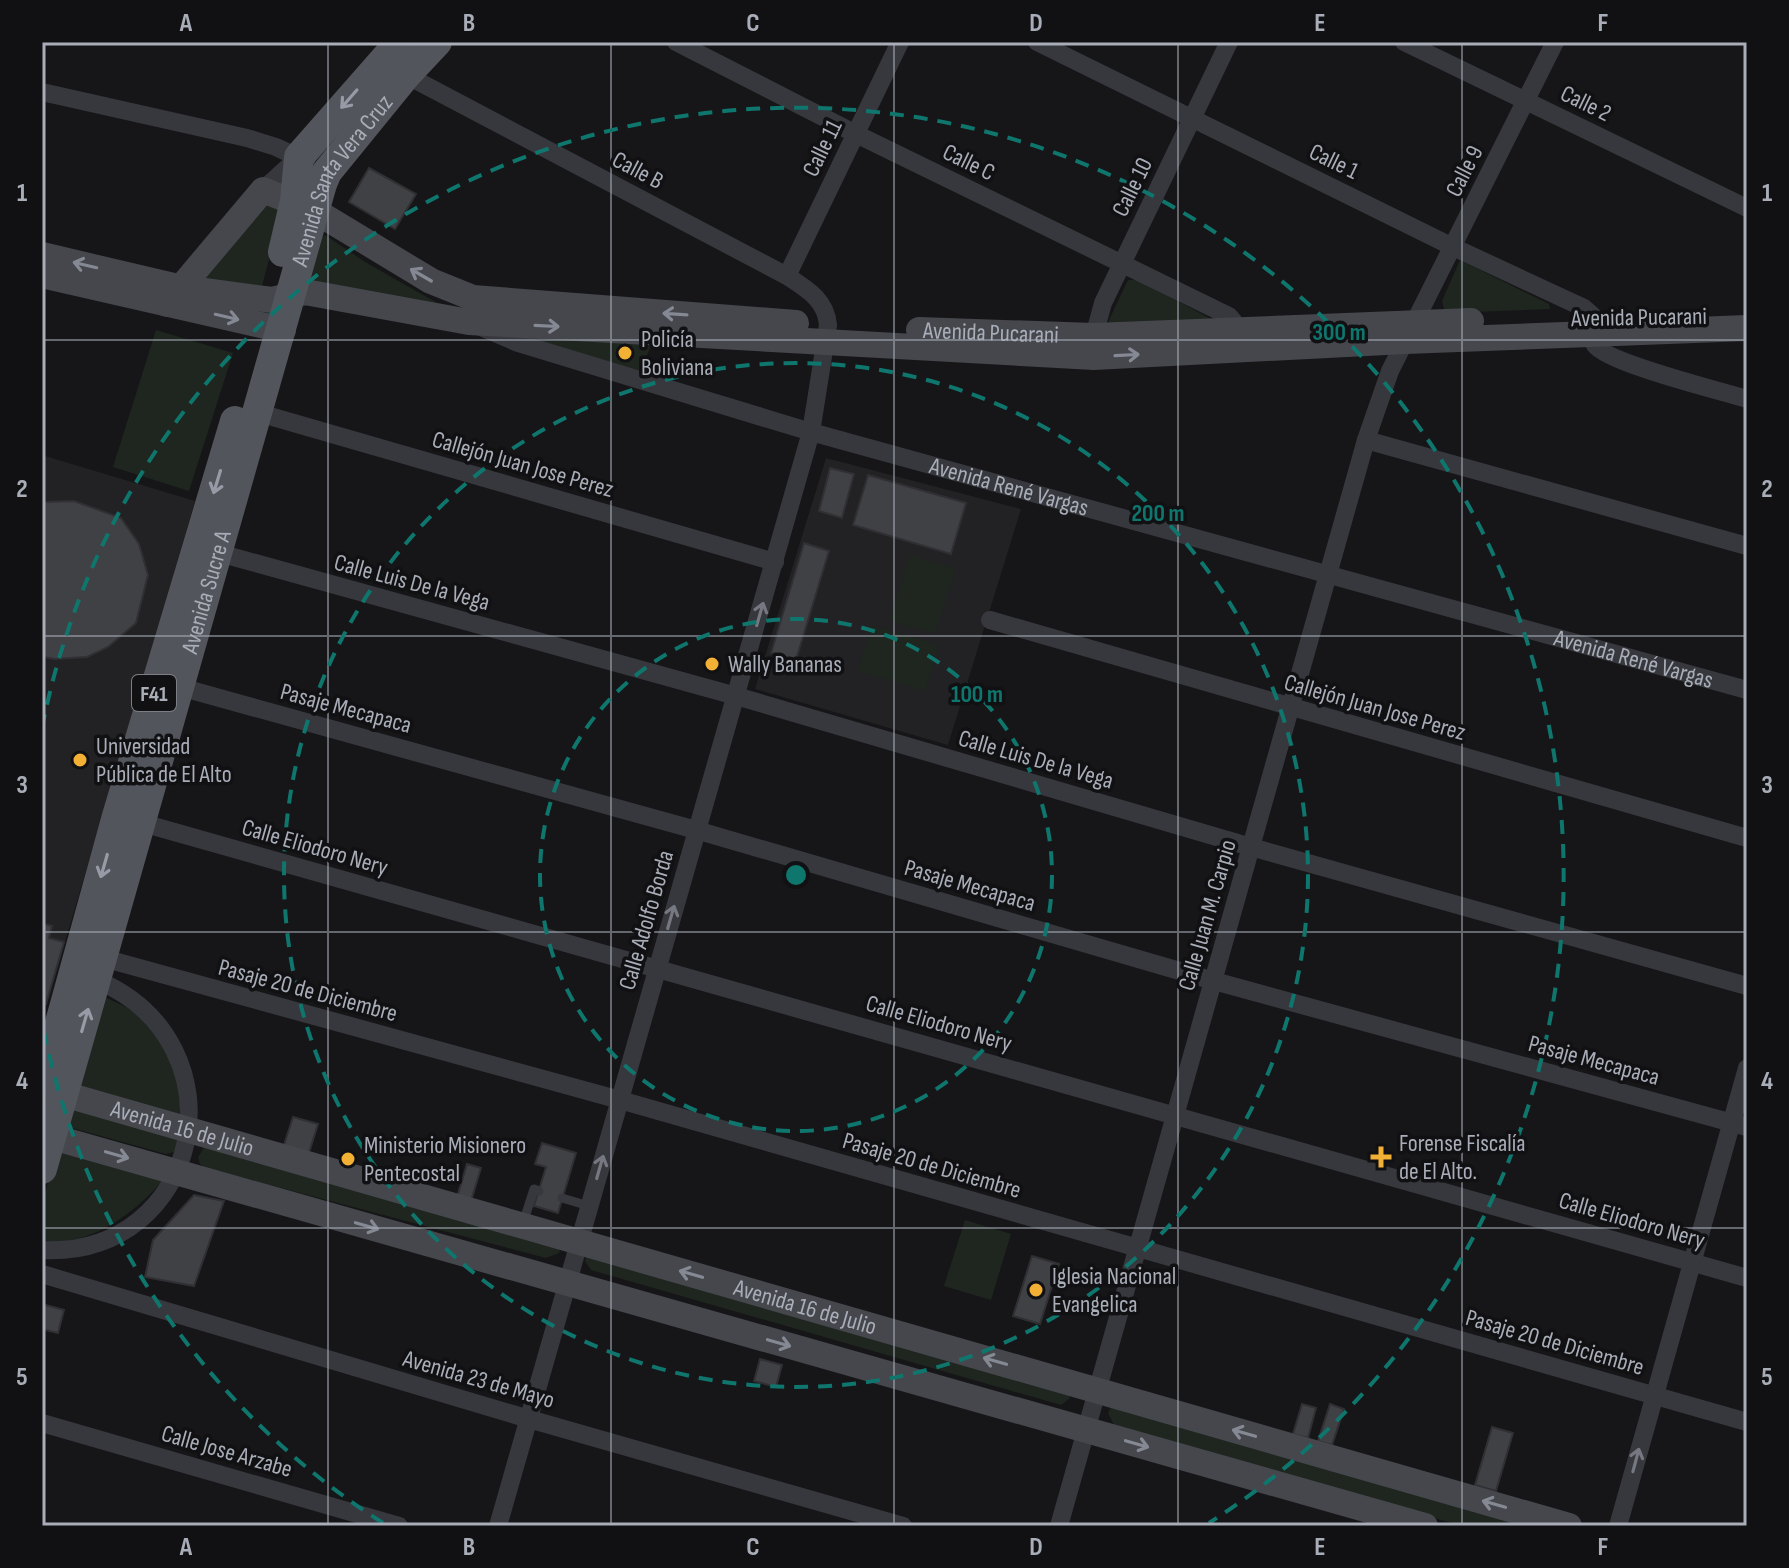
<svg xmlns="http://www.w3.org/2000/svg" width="1789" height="1568" viewBox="0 0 1789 1568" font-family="'Sofia Sans Condensed',sans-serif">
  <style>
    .built { fill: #222225 }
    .green { fill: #1e261f }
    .building { fill: #404145; stroke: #303034; stroke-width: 2 }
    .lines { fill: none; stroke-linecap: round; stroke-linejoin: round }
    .lane { stroke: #37383d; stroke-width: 9 }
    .street { stroke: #37383d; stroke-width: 18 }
    .secondary { stroke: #45474d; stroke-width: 26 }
    .primary { stroke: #53555c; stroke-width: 30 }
    .oneway { stroke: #979ba6 }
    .oneway2 { stroke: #858993 }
    .oneway3 { stroke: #757881 }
    .grid { fill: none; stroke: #a8adb8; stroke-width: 2; stroke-opacity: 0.55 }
    .ring { fill: none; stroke: #0f766e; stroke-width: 4; stroke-dasharray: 14 10 }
    .poi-dot { fill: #f2b134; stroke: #111113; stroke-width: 3 }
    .labels { text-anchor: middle; stroke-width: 7; stroke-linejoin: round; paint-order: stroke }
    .shield { fill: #111113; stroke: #7b7e86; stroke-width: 2 }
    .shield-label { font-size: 22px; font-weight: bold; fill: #a8adb8 }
    .street-label { font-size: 24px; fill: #a8adb8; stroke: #111113 }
    .poi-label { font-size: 24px; fill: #a8adb8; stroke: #111113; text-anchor: start }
    .centre { fill: #0f766e; stroke: #111113; stroke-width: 4 }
    .ring-label { font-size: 24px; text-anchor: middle; font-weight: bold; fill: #0f766e; stroke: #111113; stroke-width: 7; stroke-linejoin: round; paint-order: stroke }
    .neatline { fill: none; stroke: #a8adb8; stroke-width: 3 }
    .grid-label { font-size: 26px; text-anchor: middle; font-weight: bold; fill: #a8adb8 }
  </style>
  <rect width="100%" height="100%" fill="#161618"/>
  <g class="built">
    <path d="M42,455L195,501L42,1020Z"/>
    <path d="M826,458L1021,509L948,745L755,689Z"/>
  </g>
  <g class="green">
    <path d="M273,203L281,215L262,286L202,278L262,204Z"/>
    <path d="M325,235L365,262L446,308L312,281L310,275L319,239Z"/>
    <path d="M1460,260L1549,304L1550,309L1445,313L1442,301Z"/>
    <path d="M1128,280H1138L1213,320L1109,326V320Z"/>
    <path d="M156,330L233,353L189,491L113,467Z"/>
    <path d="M511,337L653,339L641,371Z"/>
    <path d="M910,555L956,569L935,634L889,620Z"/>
    <path d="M872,626L939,645L925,691L858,671Z"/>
    <path d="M104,997C112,1000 120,1004 127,1008C158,1029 190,1081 178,1118L80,1091Z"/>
    <path d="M77,1108L177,1138L178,1146L174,1152L166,1154L72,1128L69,1124L72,1110Z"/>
    <path d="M205,1146L561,1246L559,1253L546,1258L206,1168L200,1164L198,1157Z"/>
    <path d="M62,1148L163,1180C142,1205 112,1229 80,1238C68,1242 54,1242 42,1243V1204L56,1152Z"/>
    <path d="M965,1220L1011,1234L991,1300L944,1286Z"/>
    <path d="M588,1253L1071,1393L1069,1399L1061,1405L591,1270L585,1261Z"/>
    <path d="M1112,1405L1549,1526H1462L1114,1425L1108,1413Z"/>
  </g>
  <g class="building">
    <path d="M369,168L416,194L395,229L349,202Z"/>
    <path d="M830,468L854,474L842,518L819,511Z"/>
    <path d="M868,475L966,503L951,554L853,525Z"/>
    <path d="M74,501L121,518L139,544L148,575L136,623L108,647L87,657L55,659L42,657V502Z"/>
    <path d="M804,543L829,551L796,660L771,653Z"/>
    <path d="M42,923L52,926L49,938L64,942L46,1004L42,1003Z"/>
    <path d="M293,1117L318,1124L308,1156L283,1148Z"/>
    <path d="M542,1143L576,1153L558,1213L534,1206L546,1167L535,1164Z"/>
    <path d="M467,1164L481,1168L471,1201L457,1197Z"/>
    <path d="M194,1195L224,1201L194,1286L145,1277L153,1240Z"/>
    <path d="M1032,1256L1059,1264L1040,1324L1013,1316Z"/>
    <path d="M42,1304L64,1310L58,1333L42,1329Z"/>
    <path d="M760,1359L782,1365L776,1387L754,1381Z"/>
    <path d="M1302,1404L1316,1408L1308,1438L1293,1434Z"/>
    <path d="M1330,1404L1344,1409L1332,1445L1318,1441Z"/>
    <path d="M1492,1427L1513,1433L1496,1491L1475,1485Z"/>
  </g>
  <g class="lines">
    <g class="lane">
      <path d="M562,1198L589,1206"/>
      <path d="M523,1223L534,1189L539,1191"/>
    </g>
    <g class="street">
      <path d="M676,42L856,134L1229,316L1234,322V330"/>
      <path d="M1037,42L1453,247L1584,308L1592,315C1592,323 1590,337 1595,345C1607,363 1721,391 1747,399"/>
      <path d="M1404,42L1747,208"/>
      <path d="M406,75L787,276C807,289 826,300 828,325L811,432L498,1526"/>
      <path d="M42,92L247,138L276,147L306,161"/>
      <path d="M263,190L299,157"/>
      <path d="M787,276L900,42"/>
      <path id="s1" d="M481,327L518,343L811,432L1747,690"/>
      <path d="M1094,346V336L1103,303L1229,42"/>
      <path d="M259,413L775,562"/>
      <path d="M1366,440L1747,546"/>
      <path d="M219,553L736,696L1251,847L1747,986"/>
      <path d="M990,620L1747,838"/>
      <path d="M180,687L696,830L1214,981L1747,1127"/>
      <path d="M132,820L1747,1278"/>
      <path d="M103,958L620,1100L1747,1422"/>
      <path d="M42,1250C202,1258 247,1044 97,980"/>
      <path d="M42,1274L529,1419L903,1526"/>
      <path d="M42,1423L399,1526"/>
      <path d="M1059,1526L1366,440L1390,371L1555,42"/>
      <path d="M1618,1526L1747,1068"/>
    </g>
    <g class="secondary">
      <path d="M42,255L182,288L272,300L305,292L469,322L1094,357L1405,341L1747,328"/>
      <path d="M42,275L283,330"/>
      <path d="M167,304L263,190L315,211L431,281L473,298L796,323"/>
      <path id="s2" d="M919,330L1094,336L1471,321"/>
      <path id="s3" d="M46,1089L1569,1526"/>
      <path d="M42,1134L1425,1526"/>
    </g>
    <g class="primary">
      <path d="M283,252L295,201L299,157L400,42"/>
      <path d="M42,1088L117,816L235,421"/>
      <path id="s4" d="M42,1169L322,184L327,172L406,75L437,42"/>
    </g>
  </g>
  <defs><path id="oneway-shaft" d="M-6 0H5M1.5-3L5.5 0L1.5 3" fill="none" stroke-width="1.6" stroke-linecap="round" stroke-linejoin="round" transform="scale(2)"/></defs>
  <g class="oneway">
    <use href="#oneway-shaft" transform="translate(349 99) rotate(131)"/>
    <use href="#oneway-shaft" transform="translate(217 482) rotate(107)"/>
    <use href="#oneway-shaft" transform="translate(104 866) rotate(106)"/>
    <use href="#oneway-shaft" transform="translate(85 1020) rotate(-74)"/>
  </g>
  <g class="oneway2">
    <use href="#oneway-shaft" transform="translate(85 265) rotate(-167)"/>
    <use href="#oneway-shaft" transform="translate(421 275) rotate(-150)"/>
    <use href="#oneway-shaft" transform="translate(675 314) rotate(-176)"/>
    <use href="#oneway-shaft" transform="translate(227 317) rotate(13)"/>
    <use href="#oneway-shaft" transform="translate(547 326) rotate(3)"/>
    <use href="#oneway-shaft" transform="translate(1127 355) rotate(-3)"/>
    <use href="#oneway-shaft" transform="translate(117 1155) rotate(16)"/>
    <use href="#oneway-shaft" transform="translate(367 1226) rotate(16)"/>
    <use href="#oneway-shaft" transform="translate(691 1274) rotate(-164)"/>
    <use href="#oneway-shaft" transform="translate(779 1343) rotate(16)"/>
    <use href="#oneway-shaft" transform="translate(995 1361) rotate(-164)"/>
    <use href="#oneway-shaft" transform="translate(1244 1433) rotate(-164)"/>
    <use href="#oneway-shaft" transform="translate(1137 1444) rotate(16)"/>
    <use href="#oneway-shaft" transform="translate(1494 1504) rotate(-164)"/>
  </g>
  <g class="oneway3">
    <use href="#oneway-shaft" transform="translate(760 614) rotate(-74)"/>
    <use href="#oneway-shaft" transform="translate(671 917) rotate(-74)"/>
    <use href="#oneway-shaft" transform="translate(600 1167) rotate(-74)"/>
    <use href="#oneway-shaft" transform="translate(1636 1460) rotate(-75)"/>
  </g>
  <path class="grid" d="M328,42V1526M611,42V1526M894,42V1526M1178,42V1526M1462,42V1526M42,340H1747M42,636H1747M42,932H1747M42,1228H1747"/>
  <g class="ring">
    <circle cx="796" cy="875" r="256"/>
    <circle cx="796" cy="875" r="512"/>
    <path d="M383 1523A768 768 0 0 1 42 1022M42 728A768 768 0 1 1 1209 1523"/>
  </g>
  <g class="poi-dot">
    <circle cx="625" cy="353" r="8"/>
    <circle cx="712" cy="664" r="8"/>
    <circle cx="80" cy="760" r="8"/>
    <path d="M1377 1145h8v8h8v8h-8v8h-8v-8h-8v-8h8z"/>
    <circle cx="348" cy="1159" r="8"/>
    <circle cx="1036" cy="1290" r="8"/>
  </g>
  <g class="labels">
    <rect class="shield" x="132" y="675" width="44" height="36" rx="6"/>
    <g class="shield-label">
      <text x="154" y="701">F41</text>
    </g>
    <g class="street-label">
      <text transform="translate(1586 103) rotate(26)" y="8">Calle 2</text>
      <text transform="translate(822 148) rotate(-64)" y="8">Calle 11</text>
      <text transform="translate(1334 161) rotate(26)" y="8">Calle 1</text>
      <text transform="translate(969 162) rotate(26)" y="8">Calle C</text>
      <text transform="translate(638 170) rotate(28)" y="8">Calle B</text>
      <text transform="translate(1464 171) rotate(-63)" y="8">Calle 9</text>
      <text dy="8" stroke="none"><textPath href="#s4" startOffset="1036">Avenida Santa Vera Cruz</textPath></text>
      <text transform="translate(1132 187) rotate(-64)" y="8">Calle 10</text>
      <text transform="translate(1639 317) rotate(-1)" y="8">Avenida Pucarani</text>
      <text dy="8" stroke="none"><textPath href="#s2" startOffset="72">Avenida Pucarani</textPath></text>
      <text transform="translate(523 464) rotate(16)" y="8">Callejón Juan Jose Perez</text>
      <text dy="8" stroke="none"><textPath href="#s1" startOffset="552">Avenida René Vargas</textPath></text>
      <text transform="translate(412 582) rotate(15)" y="8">Calle Luis De la Vega</text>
      <text dy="8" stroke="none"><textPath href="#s4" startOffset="600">Avenida Sucre A</textPath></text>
      <text dy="8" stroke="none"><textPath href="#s1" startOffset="1200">Avenida René Vargas</textPath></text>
      <text transform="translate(1375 707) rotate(16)" y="8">Callejón Juan Jose Perez</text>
      <text transform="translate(346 708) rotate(15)" y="8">Pasaje Mecapaca</text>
      <text transform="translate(1036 759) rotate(16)" y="8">Calle Luis De la Vega</text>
      <text transform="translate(315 847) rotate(16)" y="8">Calle Eliodoro Nery</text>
      <text transform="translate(970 885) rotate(16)" y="8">Pasaje Mecapaca</text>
      <text transform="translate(1207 915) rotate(-74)" y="8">Calle Juan M. Carpio</text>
      <text transform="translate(646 920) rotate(-74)" y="8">Calle Adolfo Borda</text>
      <text transform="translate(308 990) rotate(15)" y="8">Pasaje 20 de Diciembre</text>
      <text transform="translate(939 1023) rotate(16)" y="8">Calle Eliodoro Nery</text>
      <text transform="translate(1594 1060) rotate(15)" y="8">Pasaje Mecapaca</text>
      <text dy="8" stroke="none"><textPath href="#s3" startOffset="142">Avenida 16 de Julio</textPath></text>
      <text transform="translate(932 1165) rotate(16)" y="8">Pasaje 20 de Diciembre</text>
      <text transform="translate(1632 1220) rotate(16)" y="8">Calle Eliodoro Nery</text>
      <text dy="8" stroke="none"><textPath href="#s3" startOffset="790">Avenida 16 de Julio</textPath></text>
      <text transform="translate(1555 1342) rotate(16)" y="8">Pasaje 20 de Diciembre</text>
      <text transform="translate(479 1379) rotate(16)" y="8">Avenida 23 de Mayo</text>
      <text transform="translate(227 1451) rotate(16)" y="8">Calle Jose Arzabe</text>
    </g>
    <g class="poi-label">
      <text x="641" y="347">Policía<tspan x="641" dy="28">Boliviana</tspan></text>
      <text x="728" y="672">Wally Bananas</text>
      <text x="96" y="754">Universidad<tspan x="96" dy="28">Pública de El Alto</tspan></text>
      <text x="1399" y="1151">Forense Fiscalía<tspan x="1399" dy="28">de El Alto.</tspan></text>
      <text x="364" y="1153">Ministerio Misionero<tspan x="364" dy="28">Pentecostal</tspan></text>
      <text x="1052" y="1284">Iglesia Nacional<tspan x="1052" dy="28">Evangelica</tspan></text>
    </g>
  </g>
  <circle cx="796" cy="875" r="12" class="centre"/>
  <g class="ring-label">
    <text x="1339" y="340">300 m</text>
    <text x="1158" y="521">200 m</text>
    <text x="977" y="702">100 m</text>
  </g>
  <rect width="1789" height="1568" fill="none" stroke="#111113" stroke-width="88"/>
  <rect x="44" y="44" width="1701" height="1480" class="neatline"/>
  <g class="grid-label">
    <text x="186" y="31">A</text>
    <text x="469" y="31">B</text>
    <text x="753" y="31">C</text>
    <text x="1036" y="31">D</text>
    <text x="1320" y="31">E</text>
    <text x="1603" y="31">F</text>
    <text x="22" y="201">1</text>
    <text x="1767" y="201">1</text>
    <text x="22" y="497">2</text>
    <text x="1767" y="497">2</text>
    <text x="22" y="793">3</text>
    <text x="1767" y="793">3</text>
    <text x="22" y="1089">4</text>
    <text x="1767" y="1089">4</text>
    <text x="22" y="1385">5</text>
    <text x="1767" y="1385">5</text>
    <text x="186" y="1555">A</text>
    <text x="469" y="1555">B</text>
    <text x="753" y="1555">C</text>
    <text x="1036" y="1555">D</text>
    <text x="1320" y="1555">E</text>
    <text x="1603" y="1555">F</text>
  </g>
</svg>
